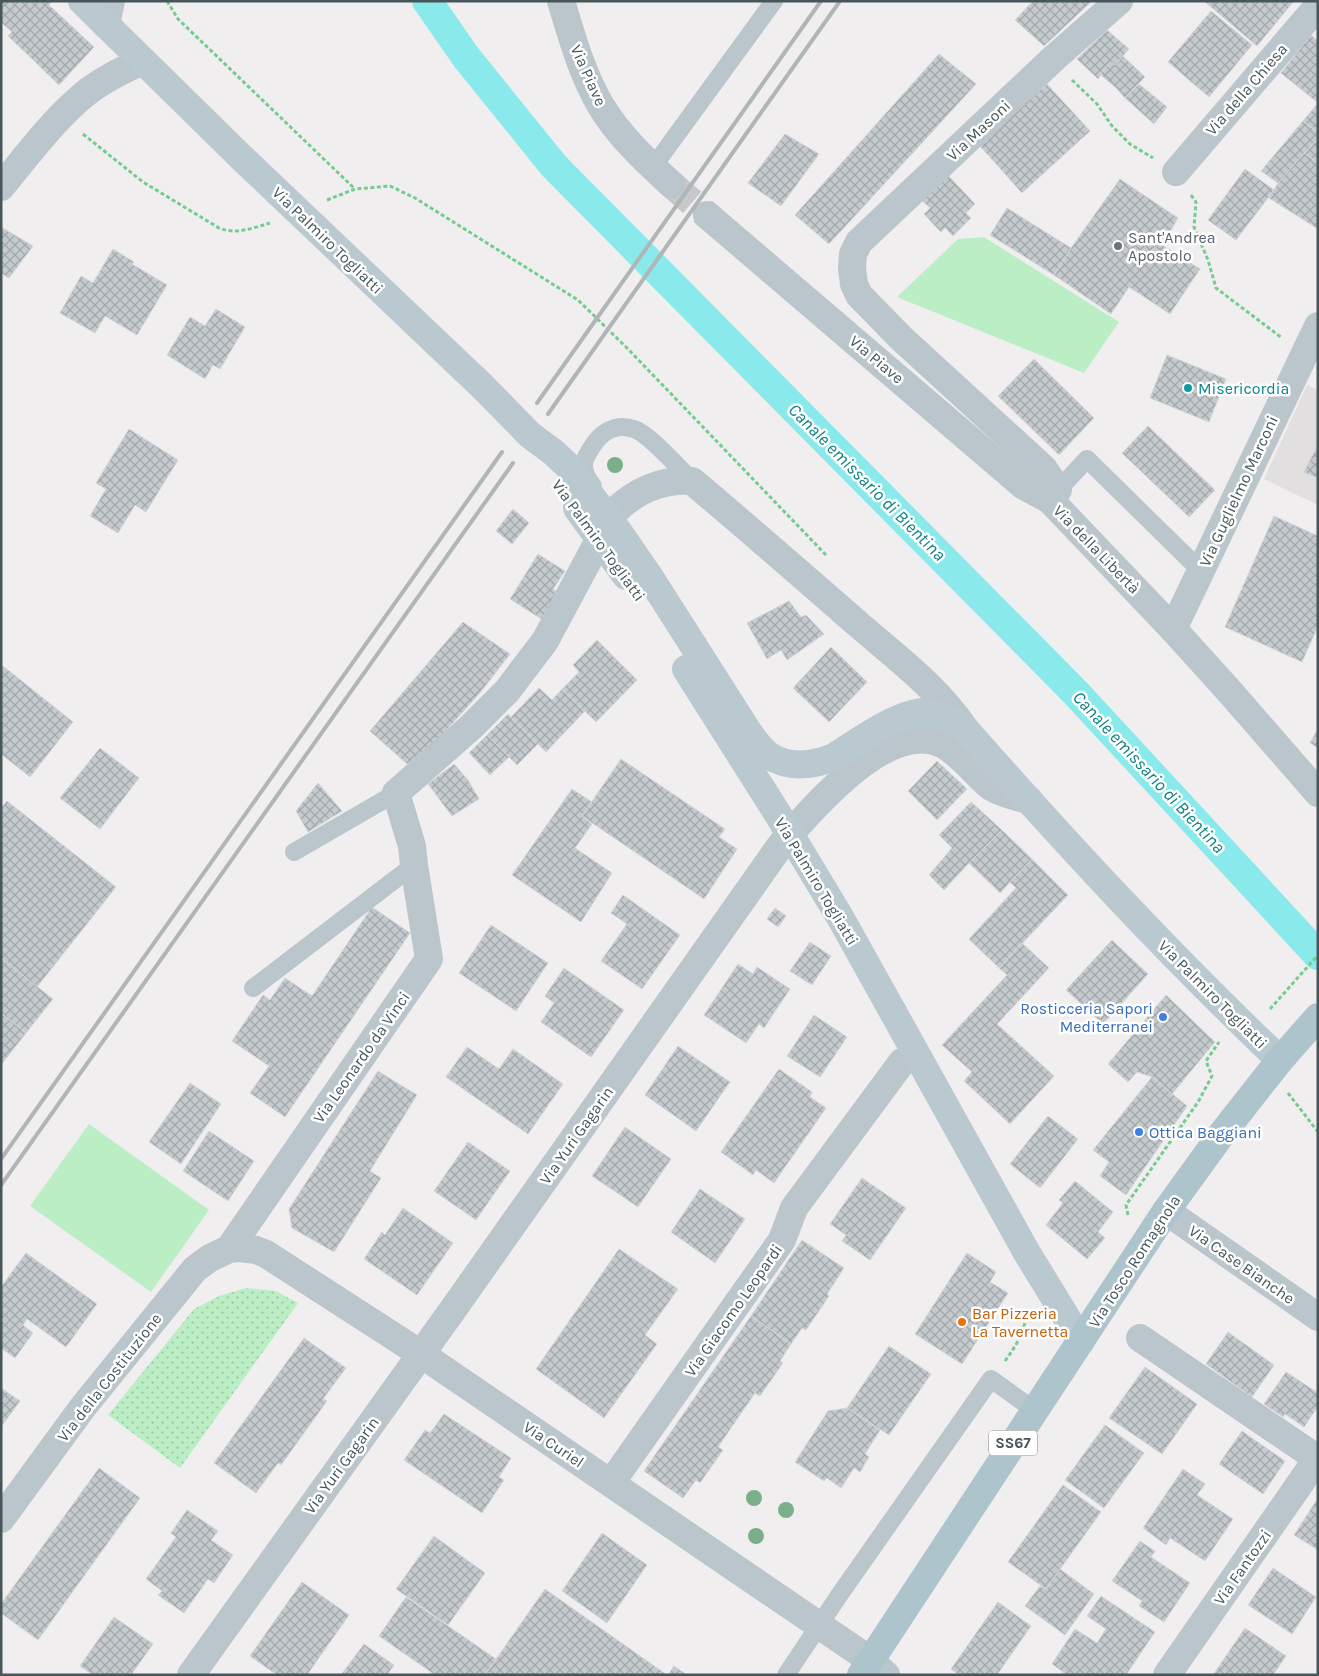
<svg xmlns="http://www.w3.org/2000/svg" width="1319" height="1676" viewBox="0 0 1319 1676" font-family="Karla,sans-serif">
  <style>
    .education { fill: #e2dfe0 }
    .grass { fill: url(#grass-dots) }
    .park { fill: #bceec5 }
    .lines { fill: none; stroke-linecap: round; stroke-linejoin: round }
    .canal { stroke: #8aeaeb; stroke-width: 30 }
    .building { fill: url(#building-cross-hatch); stroke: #d2d6da }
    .street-tunnel { stroke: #c6c8ca; stroke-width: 28; stroke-dasharray: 28 14; stroke-linecap: butt }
    .path { stroke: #75cc8f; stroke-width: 3; stroke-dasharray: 4 2.5; stroke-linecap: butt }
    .lane { stroke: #bac6cb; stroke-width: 18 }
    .street { stroke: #bac6cb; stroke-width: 28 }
    .secondary { stroke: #bac9d0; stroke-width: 28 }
    .primary { stroke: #aec4cd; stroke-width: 28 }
    .rail { stroke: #b0b5b8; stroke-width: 4 }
    .secondary-bridge { stroke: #bac9d0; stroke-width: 28 }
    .tree { fill: #7aaf89 }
    .worship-dot { fill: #6b7280; stroke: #fff; stroke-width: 2 }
    .culture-dot { fill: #0f9aa8; stroke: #fff; stroke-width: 2 }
    .shop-dot { fill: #3f7fe0; stroke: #fff; stroke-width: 2 }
    .food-dot { fill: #e8710a; stroke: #fff; stroke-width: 2 }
    .labels { text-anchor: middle; stroke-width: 5; stroke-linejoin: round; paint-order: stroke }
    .shield { fill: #fff; stroke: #7e898c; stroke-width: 1 }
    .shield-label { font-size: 15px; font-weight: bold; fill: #46565b }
    .street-label { font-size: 16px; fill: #46565b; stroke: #fff }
    .worship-label { font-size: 16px; fill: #5b616d; stroke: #fff; text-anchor: start }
    .culture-label { font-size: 16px; fill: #0d838f; stroke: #fff; text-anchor: start }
    .shop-label { font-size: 16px; fill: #366cbe; stroke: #fff; text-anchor: end }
    .food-label { font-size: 16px; fill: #c56008; stroke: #fff; text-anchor: start }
    .water-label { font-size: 18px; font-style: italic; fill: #0f8182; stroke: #fff }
  </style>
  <defs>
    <pattern id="grass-dots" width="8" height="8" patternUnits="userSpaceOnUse" patternTransform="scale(1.25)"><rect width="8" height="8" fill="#bceec5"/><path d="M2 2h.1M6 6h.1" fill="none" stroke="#9bc4a3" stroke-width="1.8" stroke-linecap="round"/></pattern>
    <pattern id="building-cross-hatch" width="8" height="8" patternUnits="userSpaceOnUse" patternTransform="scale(1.25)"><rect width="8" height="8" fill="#c5cace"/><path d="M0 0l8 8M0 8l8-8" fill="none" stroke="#a2a7aa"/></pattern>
  </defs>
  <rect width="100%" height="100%" fill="#f1eeef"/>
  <path class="education" d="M1307,385L1318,390V505L1264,479Z"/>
  <path class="grass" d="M246,1288L276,1291L298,1303L180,1468L108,1415L194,1309L219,1296Z"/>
  <g class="park">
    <path d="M984,237L1119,322L1084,373L897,297L958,239Z"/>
    <path d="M89,1124L209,1210L151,1292L30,1206Z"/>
  </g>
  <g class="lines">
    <path class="canal" d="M427,1L466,57L554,166L1075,692L1318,955"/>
  </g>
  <g class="building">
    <path d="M1,1H52L49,5L94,47L59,85L8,36L12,32L1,22Z"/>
    <path d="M1033,1H1092L1044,46L1015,20Z"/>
    <path d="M1204,1H1294L1257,46Z"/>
    <path d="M1211,11L1252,45L1209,97L1168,62Z"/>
    <path d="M1107,30L1129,49L1115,65L1111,62L1098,79L1077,59Z"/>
    <path d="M1311,35L1318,41V103L1281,73Z"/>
    <path d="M939,54L976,84L829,244L795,215Z"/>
    <path d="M1123,56L1145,77L1125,98L1117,89L1100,74L1111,62L1115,65Z"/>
    <path d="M1047,84L1090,131L1022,193L979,145Z"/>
    <path d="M1139,84L1167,107L1154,124L1125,98Z"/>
    <path d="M1318,103V132L1303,121Z"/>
    <path d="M1303,121L1318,132V138L1278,183L1261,171Z"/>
    <path d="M785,134L819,154L781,206L748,183Z"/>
    <path d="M1318,138V163L1304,153Z"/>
    <path d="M1304,153L1318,163V229L1269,198L1278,183Z"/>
    <path d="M1245,169L1274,190L1236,240L1208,220Z"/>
    <path d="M946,173L975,204L966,213L971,218L953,236L945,228L941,232L924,214L930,208L920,199Z"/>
    <path d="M1120,179L1178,218L1162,245L1200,269L1170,314L1129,287L1111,314L1054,275L1071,248Z"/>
    <path d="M1007,208L1071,248L1054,275L990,235Z"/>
    <path d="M1,227L33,246L9,278L1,273Z"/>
    <path d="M113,249L134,262L132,264L167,285L137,335L105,316L95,333L60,313L81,276L93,283Z"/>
    <path d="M216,309L245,327L220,369L213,365L205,379L167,355L190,317L205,326Z"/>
    <path d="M1167,355L1226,379L1209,422L1150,398Z"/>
    <path d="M1034,359L1094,418L1059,455L998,396Z"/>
    <path d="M1148,426L1215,490L1189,517L1122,453Z"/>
    <path d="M129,429L178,460L146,512L135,505L118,533L90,516L106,489L96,483Z"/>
    <path d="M1318,444V478L1304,472Z"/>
    <path d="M513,509L529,523L512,544L496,531Z"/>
    <path d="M1274,516L1318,536V626L1302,662L1225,627Z"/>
    <path d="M538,554L565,571L553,589L560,594L543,620L510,599Z"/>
    <path d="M789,601L801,617L806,615L824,634L787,660L781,650L767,659L747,623Z"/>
    <path d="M463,622L510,654L479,694L432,746L407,764L370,731Z"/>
    <path d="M597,640L637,680L596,722L562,689L579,672L573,665Z"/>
    <path d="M831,647L867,682L829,722L793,688Z"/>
    <path d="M3,666L73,722L30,777L1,754V668Z"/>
    <path d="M539,688L552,700L562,689L585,711L546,752L511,717Z"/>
    <path d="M508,714L538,744L517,765L487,735Z"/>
    <path d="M1318,729V748L1310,743Z"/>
    <path d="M487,735L509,757L490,775L469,753Z"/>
    <path d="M100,748L139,778L100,829L60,798Z"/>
    <path d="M621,759L725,829L719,837L737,849L704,899L582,816Z"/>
    <path d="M937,761L967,789L937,820L908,791Z"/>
    <path d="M454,764L468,780L479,799L452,816L428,784Z"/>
    <path d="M318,783L342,811L308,832L296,811Z"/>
    <path d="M572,789L592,802L582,816L592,824L575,848L612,873L581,922L512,875Z"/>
    <path d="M7,801L116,887L37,987L1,958V808Z"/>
    <path d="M971,802L1002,830L969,863L944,890L929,875L952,848L939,835Z"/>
    <path d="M1002,830L1032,859L1000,893L969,863Z"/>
    <path d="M1032,859L1068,895L999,968L969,939L1016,888L1010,882Z"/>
    <path d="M623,895L680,935L642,989L601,961L627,924L611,913Z"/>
    <path d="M372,907L410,933L285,1117L250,1093L269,1066L232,1041L263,995L270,1000L285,978L312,996Z"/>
    <path d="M775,908L786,916L778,927L767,919Z"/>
    <path d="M491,925L548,963L516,1011L459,973Z"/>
    <path d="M1112,940L1148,974L1103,1024L1066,990Z"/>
    <path d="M810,942L831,956L812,985L790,971Z"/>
    <path d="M1022,943L1049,968L997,1024L1054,1076L1010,1124L964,1081L972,1072L942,1045L1007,975L999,968Z"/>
    <path d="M1,958L53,999L26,1033L1,1013Z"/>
    <path d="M738,964L753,974L757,967L790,989L764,1028L759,1024L746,1043L704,1015Z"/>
    <path d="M564,968L624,1010L591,1057L541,1022L554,1003L545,996Z"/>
    <path d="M1166,995L1215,1042L1172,1094L1152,1077L1137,1072L1128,1082L1108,1064Z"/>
    <path d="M1,1013L26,1033L1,1065Z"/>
    <path d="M814,1015L847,1037L820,1077L787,1056Z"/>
    <path d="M678,1046L730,1082L696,1131L645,1095Z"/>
    <path d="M467,1047L499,1069L513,1049L563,1084L528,1134L446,1077Z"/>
    <path d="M779,1069L812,1092L810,1097L826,1108L774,1183L756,1170L753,1175L721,1152Z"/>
    <path d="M378,1071L417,1095L370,1171L381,1178L334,1252L292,1228L289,1209Z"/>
    <path d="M1152,1077L1187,1106L1126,1195L1100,1176L1109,1162L1093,1150Z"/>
    <path d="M190,1083L221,1104L181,1164L149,1142Z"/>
    <path d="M1048,1116L1078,1139L1040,1188L1010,1164Z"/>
    <path d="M625,1127L671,1159L638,1207L592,1176Z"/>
    <path d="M209,1131L254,1161L228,1201L183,1171Z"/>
    <path d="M468,1142L510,1171L476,1220L434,1191Z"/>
    <path d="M862,1178L906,1208L870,1260L842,1241L846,1235L830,1224Z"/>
    <path d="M1075,1181L1113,1212L1098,1232L1105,1238L1087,1259L1046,1225L1063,1203L1059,1200Z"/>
    <path d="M700,1189L745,1219L715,1263L671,1232Z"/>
    <path d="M403,1208L453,1243L417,1295L364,1259L382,1232L385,1235Z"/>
    <path d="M802,1240L844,1268L827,1294L829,1296L806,1330L802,1328L791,1344L751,1316Z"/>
    <path d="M619,1249L678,1289L645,1335L657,1344L604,1418L536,1369Z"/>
    <path d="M26,1253L97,1304L66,1347L27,1319L23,1325L33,1333L15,1358L1,1348V1287Z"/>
    <path d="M967,1253L996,1272L990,1282L1008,1293L962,1364L915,1334Z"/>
    <path d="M751,1316L791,1344L780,1361L783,1363L760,1396L755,1393L718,1447L723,1450L700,1483L696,1480L683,1498L644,1471Z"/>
    <path d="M1228,1332L1274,1365L1252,1397L1206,1364Z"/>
    <path d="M304,1338L346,1368L323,1399L327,1401L281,1465L278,1463L256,1493L214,1463Z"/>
    <path d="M889,1346L931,1374L889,1435L847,1408Z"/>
    <path d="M1145,1367L1197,1404L1162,1454L1109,1418Z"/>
    <path d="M1286,1372L1318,1393V1406L1304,1427L1285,1414L1283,1417L1264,1404Z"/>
    <path d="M1,1388L20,1401L1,1427Z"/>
    <path d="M847,1408L880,1430L865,1454L869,1457L860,1472L854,1468L841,1488L827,1478L824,1481L795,1462L828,1411Z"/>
    <path d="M444,1414L511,1458L499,1477L504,1480L482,1513L404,1460L425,1430L430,1433Z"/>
    <path d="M1105,1425L1144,1453L1104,1508L1065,1480Z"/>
    <path d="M1242,1431L1285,1461L1263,1494L1219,1464Z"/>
    <path d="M99,1468L140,1498L38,1640L1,1613V1604Z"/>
    <path d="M1183,1469L1205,1484L1197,1495L1233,1519L1205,1561L1170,1538L1166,1545L1143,1528Z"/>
    <path d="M1063,1485L1101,1512L1046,1589L1008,1562Z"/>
    <path d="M1318,1498V1550L1294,1535Z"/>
    <path d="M187,1510L218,1531L211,1540L233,1555L214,1583L208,1579L184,1613L158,1595L162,1591L146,1579L176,1537L171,1533Z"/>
    <path d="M602,1533L647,1565L607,1623L562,1591Z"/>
    <path d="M434,1536L485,1573L448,1625L396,1589Z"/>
    <path d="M1140,1541L1155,1551L1151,1557L1190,1583L1164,1622L1139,1606L1142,1601L1112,1581Z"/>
    <path d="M1273,1568L1316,1597L1292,1634L1248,1605Z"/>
    <path d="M1060,1569L1094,1594L1065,1635L1025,1606L1040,1586L1046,1589Z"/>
    <path d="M302,1582L349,1615L307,1675H277L250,1656Z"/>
    <path d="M545,1589L667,1675H485Z"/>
    <path d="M1101,1596L1155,1632L1126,1675H1067L1052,1664L1075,1629L1097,1643L1106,1629L1087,1616Z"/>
    <path d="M406,1597L496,1659L485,1675H435L379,1636Z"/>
    <path d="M998,1602L1031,1626L997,1675H959L951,1669Z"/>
    <path d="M114,1617L153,1644L131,1675H93L80,1666Z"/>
    <path d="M1245,1628L1286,1656L1273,1675H1213Z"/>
    <path d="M364,1644L394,1665L387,1675H341Z"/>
    <path d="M674,1666L687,1675H668Z"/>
  </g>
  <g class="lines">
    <path class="street-tunnel" d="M671,184L707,215"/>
    <g class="path">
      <path d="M167,1L178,19L355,189"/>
      <path d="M1072,80L1097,104L1112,126L1130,144L1153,158"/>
      <path d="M83,134L143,182L219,228C236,235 253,228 270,223"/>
      <path d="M1191,195L1196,202L1194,227L1208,260L1216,288L1282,338"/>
      <path d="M327,200L355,189L390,186L415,198L578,300L627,348L826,555"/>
      <path d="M1270,1009L1318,955"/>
      <path d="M1288,1093L1318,1132"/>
      <path d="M1128,1215L1126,1205L1198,1102L1212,1076L1206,1061L1219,1042"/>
      <path d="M1005,1361C1017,1344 1027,1329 1026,1308"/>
    </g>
    <g class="lane">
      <path d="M653,167L774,1"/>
      <path d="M593,486C588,480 584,472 584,465C584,459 587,455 590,450C599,434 614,422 634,429C648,433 680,469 692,481"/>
      <path d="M1058,490L1087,459L1200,570"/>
      <path d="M294,852L396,793"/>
      <path d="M253,988L414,865"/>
      <path d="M786,1675L840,1594L991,1379L1034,1410"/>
    </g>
    <g class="street">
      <path d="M561,1C572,37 582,74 601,106C619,136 645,160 671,184"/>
      <path d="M1119,1L1053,59L859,242L853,254L852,268L854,284L859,295L901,338L1043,468L1058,490L1050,500L1173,629L1230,692L1318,793"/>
      <path d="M106,25L111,1"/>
      <path d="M1176,172L1318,6"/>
      <path d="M1,187C26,157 50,124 80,98C98,82 121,71 142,61"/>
      <path d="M707,215L1024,486L1050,500"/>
      <path d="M1173,629L1318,326"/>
      <path d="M1166,1211L1318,1317"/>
      <path d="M229,1249L429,959L414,865L412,846L396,793L471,727L507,691L545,641L614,512C635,491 662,479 692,481C748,528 804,577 859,625C896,657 938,688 965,729"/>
      <path d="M1140,1338L1318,1459"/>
      <path d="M611,1483L782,1240L794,1208L902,1062"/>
      <path d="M1,1519L83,1407L195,1269L210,1258L229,1249L239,1248L256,1250L266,1254L421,1354L870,1660L886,1675"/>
      <path d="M191,1675L454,1308L780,846C811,809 890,716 944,745C958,753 970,767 981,778C985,781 989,786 993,788C1003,794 1017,797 1029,800"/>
      <path d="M1167,1675L1317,1459"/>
    </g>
    <g class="secondary">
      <path d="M82,1L242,158"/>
      <path d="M751,736C757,743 762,751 770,756C789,769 815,765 834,757C858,742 902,709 931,712C943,713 955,723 965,729C1066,843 1169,955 1280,1060"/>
      <path d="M893,1012L1027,1253L1081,1341"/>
    </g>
    <path class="primary" d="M861,1675L1166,1211L1221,1135L1280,1060L1318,1017"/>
    <g class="rail">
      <path d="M537,403L821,1"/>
      <path d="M548,414L840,1"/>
      <path d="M1,1159L502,452"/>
      <path d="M1,1185L513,463"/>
    </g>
    <g class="secondary-bridge">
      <path d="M242,158L482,386L530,435L553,452L568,466L618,531L651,579L751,736"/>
      <path d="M577,508L626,576"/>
      <path d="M686,669L779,816L840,917L893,1012"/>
    </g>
  </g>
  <g class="tree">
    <circle cx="615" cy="465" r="8"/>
    <circle cx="754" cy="1498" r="8"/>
    <circle cx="786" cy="1510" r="8"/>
    <circle cx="756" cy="1536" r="8"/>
  </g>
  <circle class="worship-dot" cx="1118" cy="246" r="5"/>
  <circle class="culture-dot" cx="1188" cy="388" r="5"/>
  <g class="shop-dot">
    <circle cx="1163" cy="1017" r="5"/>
    <circle cx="1139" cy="1132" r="5"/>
  </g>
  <circle class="food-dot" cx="962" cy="1322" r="5"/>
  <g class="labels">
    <rect class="shield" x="989" y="1430.5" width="48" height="25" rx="4"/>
    <g class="shield-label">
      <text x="1013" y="1448">SS67</text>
    </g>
    <g class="street-label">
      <text transform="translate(589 75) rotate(66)" y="6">Via Piave</text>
      <text transform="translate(1246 89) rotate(-49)" y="6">Via della Chiesa</text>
      <text transform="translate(978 130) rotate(-43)" y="6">Via Masoni</text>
      <text transform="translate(328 240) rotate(44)" y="6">Via Palmiro Togliatti</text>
      <text transform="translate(877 359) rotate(40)" y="6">Via Piave</text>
      <text transform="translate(1238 491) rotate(-65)" y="6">Via Guglielmo Marconi</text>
      <text transform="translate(599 540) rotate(54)" y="6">Via Palmiro Togliatti</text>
      <text transform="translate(1097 549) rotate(46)" y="6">Via della Libertà</text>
      <text transform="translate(817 881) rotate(59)" y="6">Via Palmiro Togliatti</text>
      <text transform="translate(1213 994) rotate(45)" y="6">Via Palmiro Togliatti</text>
      <text transform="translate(361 1057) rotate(-55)" y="6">Via Leonardo da Vinci</text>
      <text transform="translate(576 1135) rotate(-55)" y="6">Via Yuri Gagarin</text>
      <text transform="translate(1134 1261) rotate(-57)" y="6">Via Tosco Romagnola</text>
      <text transform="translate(1242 1264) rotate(35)" y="6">Via Case Bianche</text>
      <text transform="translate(733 1310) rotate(-55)" y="6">Via Giacomo Leopardi</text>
      <text transform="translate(109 1377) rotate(-52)" y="6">Via della Costituzione</text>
      <text transform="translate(554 1444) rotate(34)" y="6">Via Curiel</text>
      <text transform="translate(341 1465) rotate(-54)" y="6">Via Yuri Gagarin</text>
      <text transform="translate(1242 1567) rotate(-55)" y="6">Via Fantozzi</text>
    </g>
    <g class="worship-label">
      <text x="1128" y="243">Sant'Andrea<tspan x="1128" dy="18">Apostolo</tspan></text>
    </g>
    <g class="culture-label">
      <text x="1198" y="394">Misericordia</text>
    </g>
    <g class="shop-label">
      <text x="1153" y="1014">Rosticceria Sapori<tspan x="1153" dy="18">Mediterranei</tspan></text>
      <text x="1149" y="1138" text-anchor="start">Ottica Baggiani</text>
    </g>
    <g class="food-label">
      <text x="972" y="1319">Bar Pizzeria<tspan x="972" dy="18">La Tavernetta</tspan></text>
    </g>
    <g class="water-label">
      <text transform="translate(867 482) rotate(45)" y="6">Canale emissario di Bientina</text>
      <text transform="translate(1149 772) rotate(47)" y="6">Canale emissario di Bientina</text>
    </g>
  </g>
  <rect width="1319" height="1676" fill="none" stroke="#46565b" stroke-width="5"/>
</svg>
